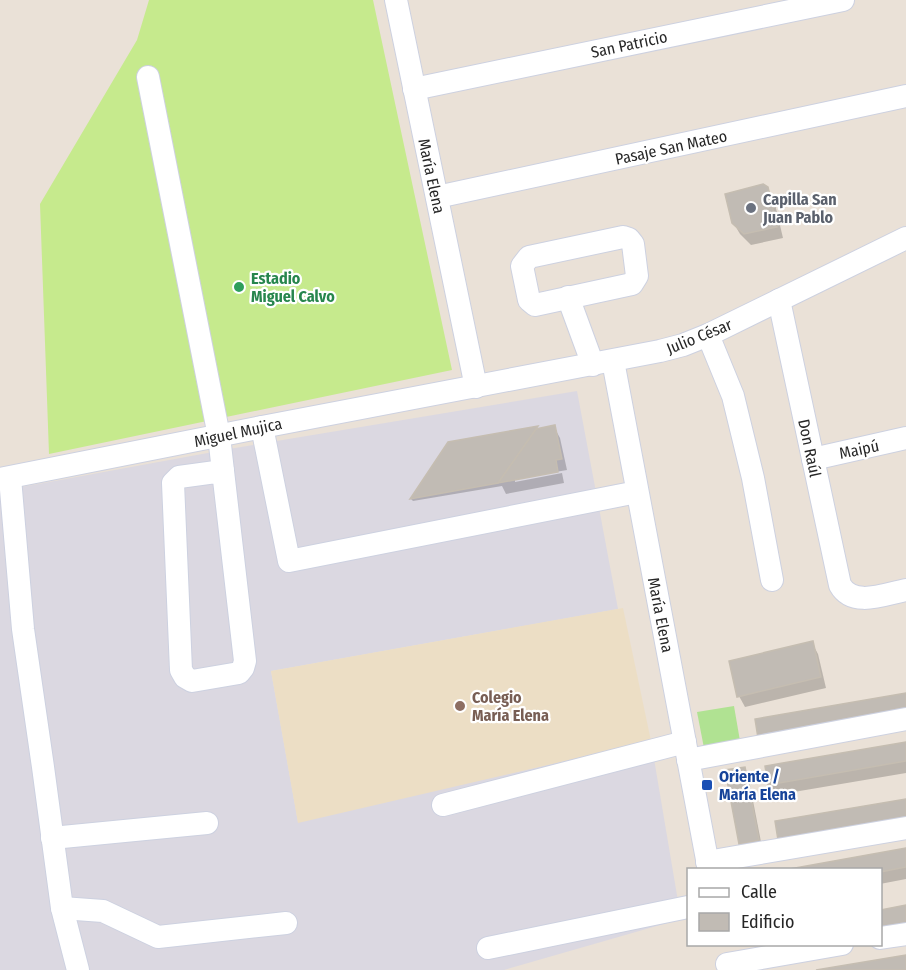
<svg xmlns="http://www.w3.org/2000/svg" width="906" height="970" viewBox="0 0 906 970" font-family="'Fira Sans Condensed',sans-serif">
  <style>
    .industrial { fill: #dbd8e1 }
    .education { fill: #ecdec5 }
    .green { fill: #b0e292 }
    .pitch { fill: #c6ea8d }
    .shadow { fill: #0003 }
    .building { fill: #c1bbb4; stroke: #c5bdb1; stroke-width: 1.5 }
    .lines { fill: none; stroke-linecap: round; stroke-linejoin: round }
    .minor-casing { stroke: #cdd1e0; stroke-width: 24 }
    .minor { stroke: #fff; stroke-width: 22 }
    .worship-dot { fill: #6b7280; stroke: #fff; stroke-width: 2 }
    .leisure-dot { fill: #2e9e5b; stroke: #fff; stroke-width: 2 }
    .education-dot { fill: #8d6e63; stroke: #fff; stroke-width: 2 }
    .transit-dot { fill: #1a4fb4; stroke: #fff; stroke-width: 2 }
    .labels { text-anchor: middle; stroke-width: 4.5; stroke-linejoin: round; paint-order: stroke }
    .street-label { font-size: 16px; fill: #262626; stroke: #fff }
    .worship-label { font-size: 16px; font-weight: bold; fill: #5b616d; stroke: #fff; text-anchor: start }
    .leisure-label { font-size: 16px; font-weight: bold; fill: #27864d; stroke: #fff; text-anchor: start }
    .education-label { font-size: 16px; font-weight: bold; fill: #785e54; stroke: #fff; text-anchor: start }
    .transit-label { font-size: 16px; font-weight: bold; fill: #164399; stroke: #fff; text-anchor: start }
  </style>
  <rect width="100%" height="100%" fill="#eae1d7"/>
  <path class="industrial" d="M577,391L618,609L271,671L298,822L651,741L681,919L504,970H0V491L235,448Z"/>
  <path class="education" d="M623,608L651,741L298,823L271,671Z"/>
  <path class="green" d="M734,706L740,741L704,748L697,712Z"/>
  <path class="pitch" d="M149,0H373L452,370L49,454L40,204L137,40Z"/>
  <g class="shadow">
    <path d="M767,188L774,200L783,238L751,245L740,234L733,222Z"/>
    <path d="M554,427L560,438L567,470L515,479V482L562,473L564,483L506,494L502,486L413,501L411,499L449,444L537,428L538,430Z"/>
    <path d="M812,643L818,654L826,688L745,707L739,696Z"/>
    <path d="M906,743V773L776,795L769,784Z"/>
    <path d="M744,768L748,775L762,847L744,850L740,843Z"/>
    <path d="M906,849V879L880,884V870Z"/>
  </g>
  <g class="building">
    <path d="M763,184L768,187L777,227L744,234L732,223L725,194Z"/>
    <path d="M555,425L562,459L556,460L558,472L498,483L536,429Z"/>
    <path d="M538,426L498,483L410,499L448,442Z"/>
    <path d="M813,641L821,677L737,697L729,661Z"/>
    <path d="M906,693V713L758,738L755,719Z"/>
    <path d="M906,742V761L768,785L765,766Z"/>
    <path d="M745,767L759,840L739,844L725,770Z"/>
    <path d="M906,799V819L778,840L775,821Z"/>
    <path d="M906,848V867L880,872V870H784Z"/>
    <path d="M906,905V925L880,929V910Z"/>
    <path d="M906,955V970H816Z"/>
  </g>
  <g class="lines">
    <g class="minor-casing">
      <g id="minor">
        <path d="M396,0L476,387"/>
        <path d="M148,77L219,436L223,471"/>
        <path d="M414,89L843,0"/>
        <path d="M437,197L906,96"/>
        <path d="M623,237L629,239L633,244L637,276L632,284L535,305L529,300L522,266L529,257Z"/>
        <path d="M568,297L593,365"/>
        <path d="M779,300L840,585C853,608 885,594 906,590"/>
        <path d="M708,335L733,396L753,478L772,580"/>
        <path d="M613,361L709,870"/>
        <path d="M262,427L289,561L637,492"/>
        <path d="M813,459L906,438"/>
        <path d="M223,471L245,661L243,668L239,673L192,681L185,677L181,670L173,483L179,477Z"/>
        <path d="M10,478L23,629L43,767L62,908L78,970"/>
        <path d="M0,479L262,427L660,351L683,345L708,335L906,238"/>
        <path d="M688,760L906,719"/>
        <path d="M443,805L685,742"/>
        <path d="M52,838L207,823"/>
        <path d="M707,862L906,828"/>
        <path d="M62,908L103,911L158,937L286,923"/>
        <path d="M880,938L906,934"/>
        <path d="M488,948L688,907"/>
        <path d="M727,964L842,944"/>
      </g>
    </g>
    <use href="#minor" class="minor"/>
  </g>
  <circle class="worship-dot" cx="751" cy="208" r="6"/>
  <circle class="leisure-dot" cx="239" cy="287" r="6"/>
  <circle class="education-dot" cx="460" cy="706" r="6"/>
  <rect class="transit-dot" x="701" y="779" width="12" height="12" rx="3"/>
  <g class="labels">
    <g class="street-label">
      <text transform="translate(629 44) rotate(-12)" y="6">San Patricio</text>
      <text transform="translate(671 147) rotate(-12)" y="6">Pasaje San Mateo</text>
      <text transform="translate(432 176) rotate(78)" y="6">María Elena</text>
      <text transform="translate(699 336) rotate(-22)" y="6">Julio César</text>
      <text transform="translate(238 432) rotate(-12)" y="6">Miguel Mujica</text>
      <text transform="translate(810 448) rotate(78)" y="6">Don Raúl</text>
      <text transform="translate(859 449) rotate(-12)" y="6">Maipú</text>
      <text transform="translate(661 615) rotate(79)" y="6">María Elena</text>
    </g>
    <g class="worship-label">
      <text x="763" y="205">Capilla San<tspan x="763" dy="18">Juan Pablo</tspan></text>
    </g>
    <g class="leisure-label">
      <text x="251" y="284">Estadio<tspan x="251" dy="18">Miguel Calvo</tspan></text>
    </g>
    <g class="education-label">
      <text x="472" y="703">Colegio<tspan x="472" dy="18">María Elena</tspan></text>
    </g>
    <g class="transit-label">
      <text x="719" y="782">Oriente /<tspan x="719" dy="18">María Elena</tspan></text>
    </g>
  </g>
  <rect x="687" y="868" width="195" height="78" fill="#ffffff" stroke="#a8a8a8" stroke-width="1.5"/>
  <rect x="699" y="888" width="30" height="9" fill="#ffffff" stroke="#a8a8a8" stroke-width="1.5"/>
  <text x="741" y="898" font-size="18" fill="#262626">Calle</text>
  <rect x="699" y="913" width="30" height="18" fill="#c1bbb4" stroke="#a8a8a8" stroke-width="1.5"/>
  <text x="741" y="928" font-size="18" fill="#262626">Edificio</text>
</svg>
